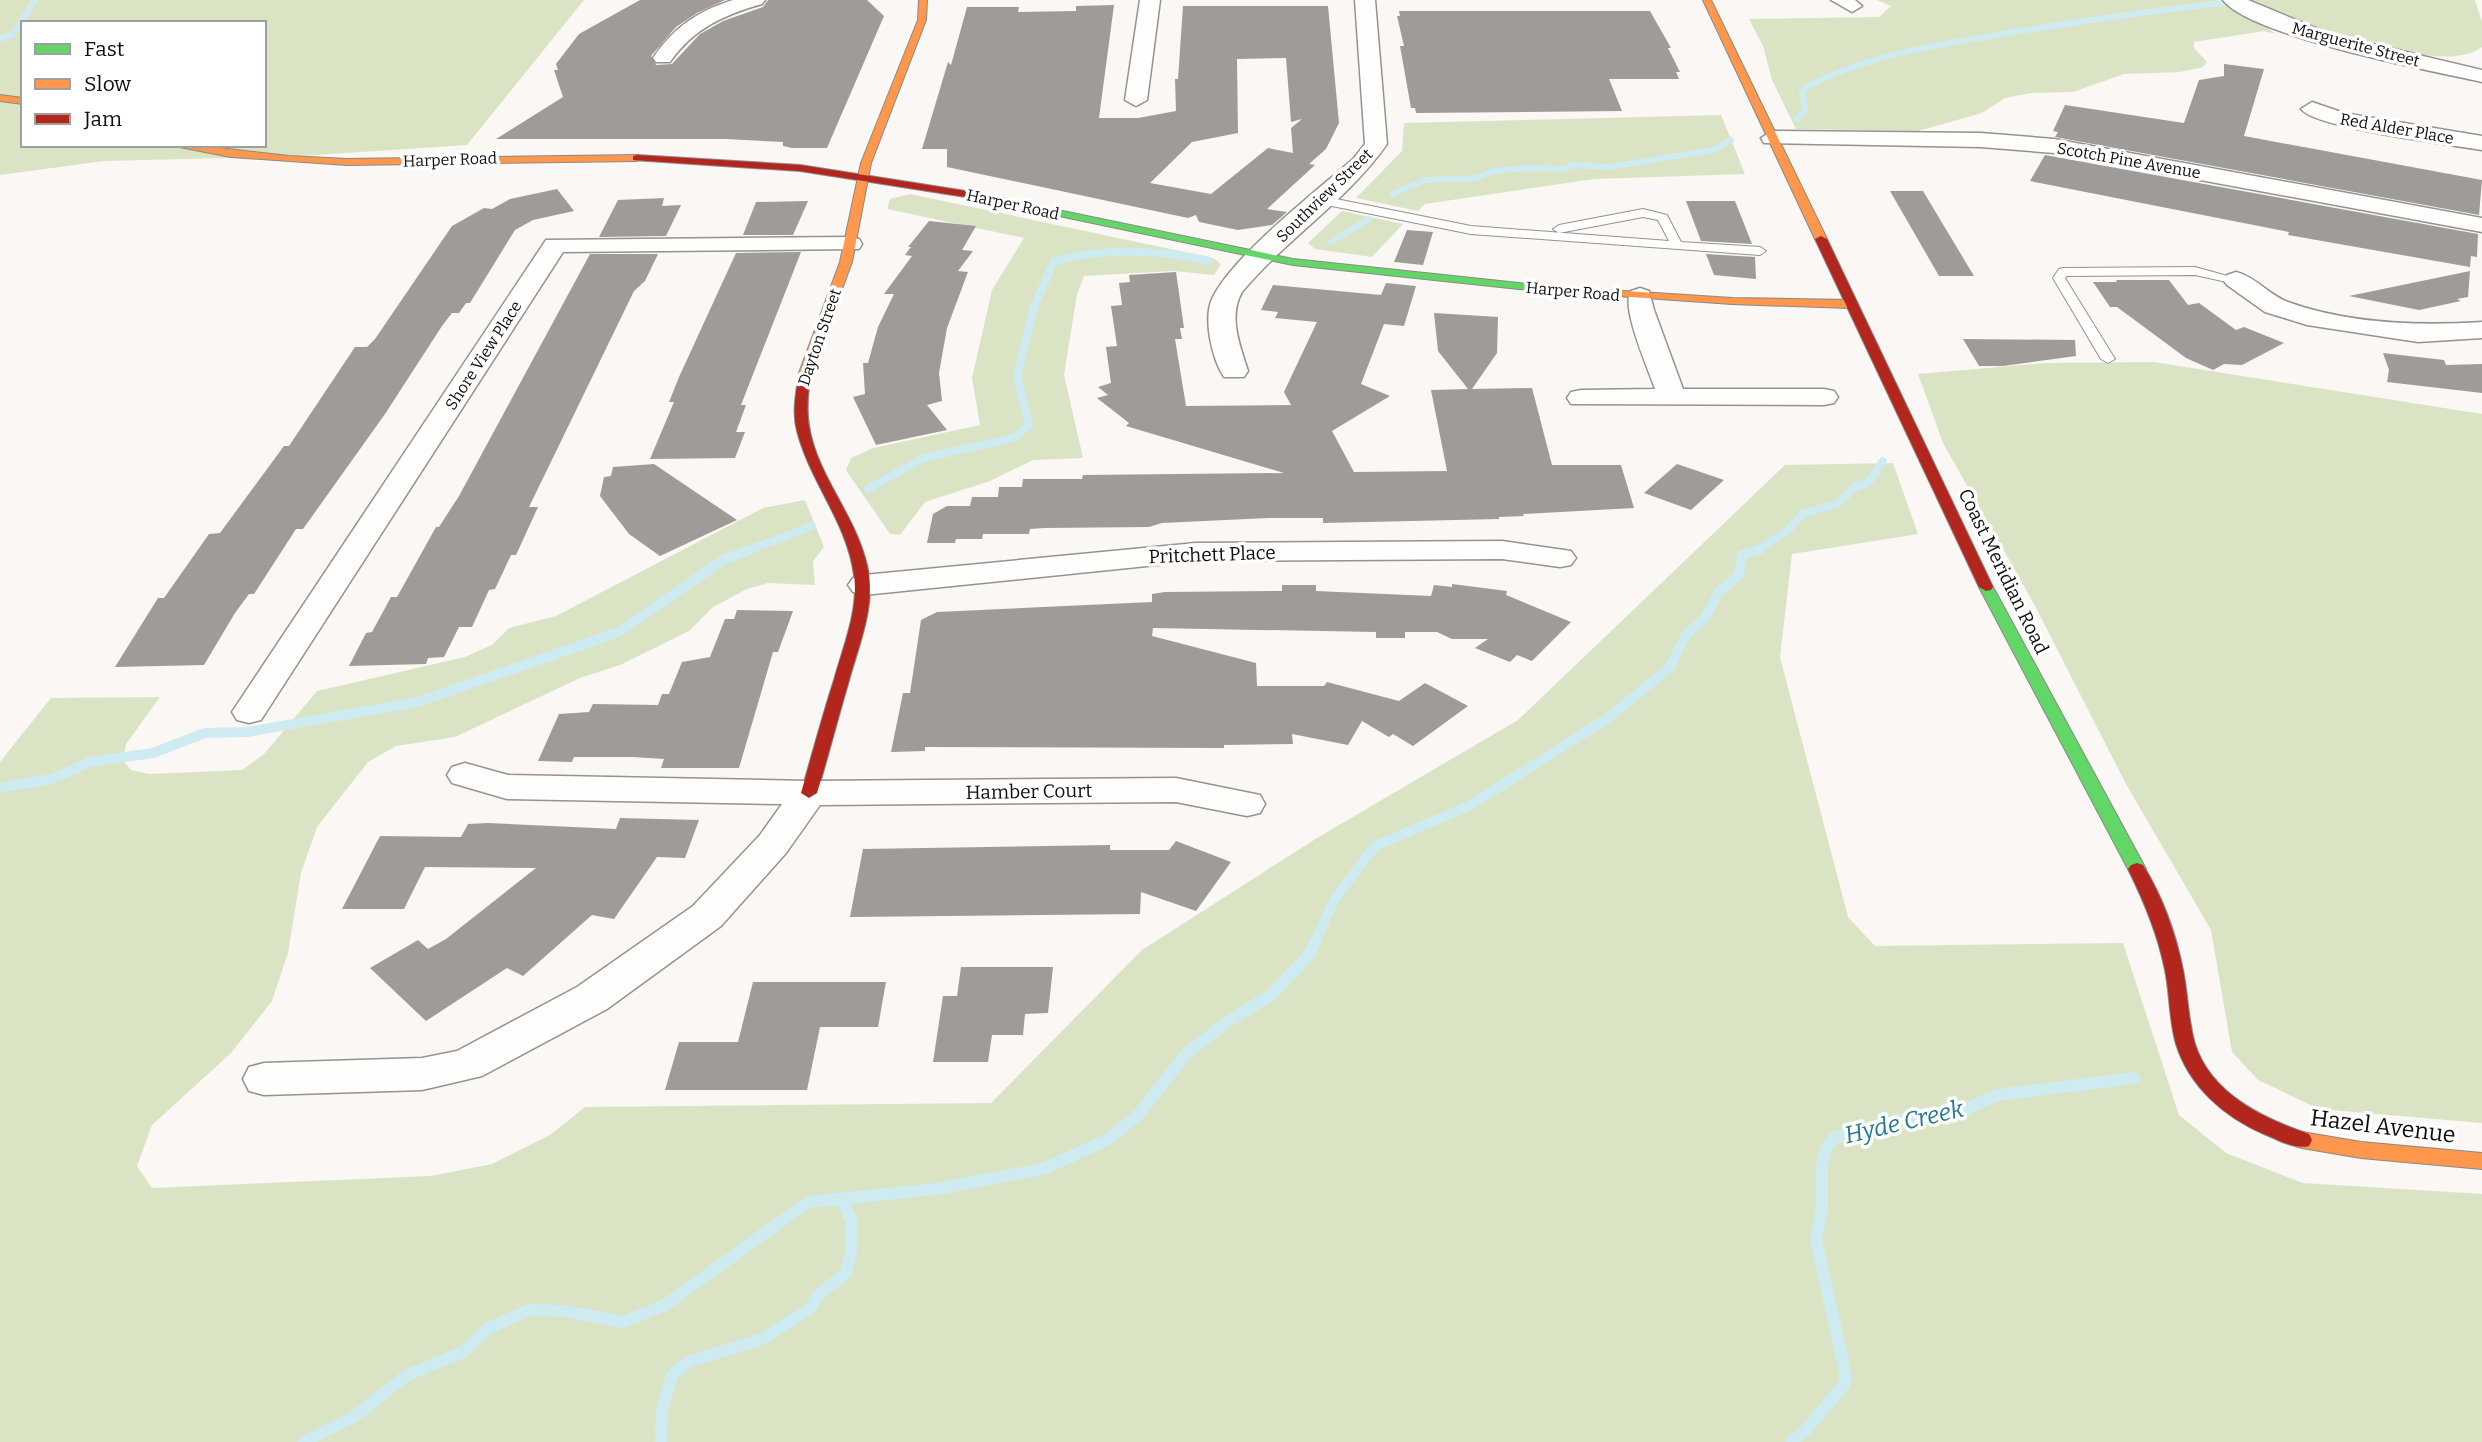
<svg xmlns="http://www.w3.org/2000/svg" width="2482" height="1442" viewBox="0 0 2482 1442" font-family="Bitter,serif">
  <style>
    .forest { fill: #dae4c5; fill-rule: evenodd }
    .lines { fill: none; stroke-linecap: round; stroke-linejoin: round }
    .stream-far3 { stroke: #cdebf1; stroke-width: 6 }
    .stream-far2 { stroke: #cdebf1; stroke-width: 8 }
    .stream-far1 { stroke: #cdebf1; stroke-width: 10 }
    .stream { stroke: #cdebf1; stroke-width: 12 }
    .building { fill: #9e9b99; fill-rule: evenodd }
    .lane-casing { stroke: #949392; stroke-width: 2 }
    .street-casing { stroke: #949392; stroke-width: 3 }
    .fast-casing { stroke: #8b8a88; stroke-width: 2 }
    .slow-casing { stroke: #8b8a88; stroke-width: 2 }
    .jam-casing { stroke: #8b8a88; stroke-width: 2 }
    .lane { fill: #fefefd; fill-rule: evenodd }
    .street { fill: #fefefd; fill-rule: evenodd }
    .fast { fill: #63d668; fill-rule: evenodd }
    .slow { fill: #ff974d; fill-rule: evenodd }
    .jam { fill: #b3261e; fill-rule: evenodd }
    .labels { text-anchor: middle; stroke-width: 7; stroke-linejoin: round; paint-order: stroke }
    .far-street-label { font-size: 16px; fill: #0e0e0e; stroke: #fff }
    .street-label { font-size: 19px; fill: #0e0e0e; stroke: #fff }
    .near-street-label { font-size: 23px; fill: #0e0e0e; stroke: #fff }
    .near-water-label { font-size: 24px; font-style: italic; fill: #247793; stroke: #fff }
  </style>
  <rect width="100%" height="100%" fill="#faf7f4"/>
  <g class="forest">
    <path d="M0,0H584L467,145L301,156L104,161L0,175ZM23,23H264V145H23Z"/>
    <path d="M1877,0H2216L2260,22L2276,34L2264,31L2194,42V48L2207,62L2203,67L2180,72L2124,74L2073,92L2031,93L2005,98L1982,113L1918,131L1796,129L1772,80L1763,46L1749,19L1879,17L1891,6Z"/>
    <path d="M2250,0H2475L2482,22V47C2441,79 2293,22 2250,0Z"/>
    <path d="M1721,115L1745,174L1594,179L1425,204L1418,211L1356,198L1402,151L1404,123Z"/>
    <path d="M910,194L1213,258L1221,264L1214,275L1173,271L1084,276L1077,294L1064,375L1083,458L1033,460L990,481L925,502L900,535L890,534L846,470L851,458L873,448L980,425L972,378L992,290L1024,238L887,209L890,199Z"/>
    <path d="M1342,211L1403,224L1372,257L1315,249L1308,243Z"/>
    <path d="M2154,362L2482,414V1123L2319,1109L2258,1080L2232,1052L2211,930L2126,784L2033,602L1943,443L1918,374L2045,363Z"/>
    <path d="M1893,463L1918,534L1792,554L1780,657L1848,917L1875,946L2123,943L2179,1115L2226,1153L2303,1183L2482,1194V1442H0V762L51,698L160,697L126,744L123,761L131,770L149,774L242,770L264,754L317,691L465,657L492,645L509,628L556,616L763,508L805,500L824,547L813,561L815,585L768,583L747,589L713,607L689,631L620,665L580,678L455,737L396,746L368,762L317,827L301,873L288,953L272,1001L231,1053L152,1125L137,1166L152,1188L431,1176L492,1164L550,1135L585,1107L991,1103L1142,950L1317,838L1518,720L1785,465Z"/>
  </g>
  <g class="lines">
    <g class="stream-far3">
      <path d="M0,39L13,34L35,0"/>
      <path d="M1797,119L1805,112L1802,90C1859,57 1927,47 1991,36C2078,21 2164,9 2251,0"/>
      <path d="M1393,194L1425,180L1477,178L1493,171L1525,168L1565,169L1571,165L1609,167L1714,150L1731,140"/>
      <path d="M1331,242L1369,219"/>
    </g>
    <g class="stream-far2">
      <path d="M868,489L923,458L1014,438L1029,425L1017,376L1034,307L1054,261C1104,248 1159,249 1209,261"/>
      <path d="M746,551L812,526"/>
      <path d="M1756,551L1786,532L1804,513L1837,504L1856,486L1868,483L1883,461"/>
    </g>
    <g class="stream-far1">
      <path d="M3,787L52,779L90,762L153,753L205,733L247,732L418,702L619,632L723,560L750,550"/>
      <path d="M1314,944L1334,900L1375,846L1469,806L1611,716L1670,667L1686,635L1705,618L1719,592L1739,575L1742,555L1759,550"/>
    </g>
    <g class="stream">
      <path d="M304,1442L355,1416L406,1376L465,1351L487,1329L529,1310L563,1311L623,1322L665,1305L808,1202L936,1189L1043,1169L1107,1140L1137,1116L1187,1053L1226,1023L1271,995L1309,955L1315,942"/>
      <path d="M661,1442L662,1410L672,1375L688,1362L762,1339L811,1308L817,1296L846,1273L851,1252L852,1221L841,1200"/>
      <path d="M1791,1442L1805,1431L1844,1385L1846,1377L1816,1239L1822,1210V1164L1827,1147L1835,1137L1903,1119L1954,1114L1998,1095L2134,1078"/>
    </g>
  </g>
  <g class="building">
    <path d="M640,0H725L697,13L676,27L651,56L656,65L672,64L700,34L723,21L763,7L768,0H867L884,16L827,148H792L783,146V142L726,139H496L563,97L554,70H558L556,64L579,34Z"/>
    <path d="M1114,5L1099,118H1138L1176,111L1175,79H1178L1183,6H1328L1339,123L1326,149L1309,164L1315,165L1267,209L1287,212L1272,225L1238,230L1199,222L1196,215L1188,218L947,167V149H922L948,62L951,65L967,7H1019L1018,12L1076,11V6ZM1286,58L1291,122L1302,119L1291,128L1293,153L1268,148L1211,194L1150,183L1192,142L1238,133L1237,59Z"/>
    <path d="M1399,11H1650L1671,48H1668L1680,72H1676L1679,79H1609L1622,111L1416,113L1415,108H1411L1400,46H1404L1397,16H1400Z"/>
    <path d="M2224,64L2264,69L2244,136L2482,180L2479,215L2055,137L2058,132L2053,131L2065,105L2184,123L2199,80L2224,76Z"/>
    <path d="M2045,155L2478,234L2477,257L2471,256L2470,267L2288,235L2289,232L2030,181Z"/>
    <path d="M557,189L574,211L533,220L515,230L470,303H466L459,313H452L442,326L385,414L303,529H296L254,594H249L235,613L204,665L115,667L158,598H164L209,534L220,533L284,446H289L355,347H367L375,339L452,226L484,208L492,209L510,199Z"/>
    <path d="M1890,191H1923L1974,276H1939Z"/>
    <path d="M664,198L662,206L681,205L666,236L599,237L618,200Z"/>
    <path d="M808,201L793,235H743L756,202Z"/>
    <path d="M1686,201H1735L1752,244L1701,241Z"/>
    <path d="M929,221L976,226L962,250L973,251L958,271L968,272L947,328L939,373L942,401L927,405L947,430L876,445L853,397L865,394L863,363H868L878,327L894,294H884L912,256L905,255L911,247H908Z"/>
    <path d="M1407,230L1433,232L1423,265L1394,262Z"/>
    <path d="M801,252L741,405H746L736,432H745L735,458L650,459L674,402H669L679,377L736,253Z"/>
    <path d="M590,254H658L645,281L634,291L529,507H538L516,555H511L495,589L489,590L472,627H459L444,657L428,658L426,664L349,666L366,633L372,632L391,597H397L436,527H439L459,496Z"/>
    <path d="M1706,254L1755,257L1756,279L1714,275Z"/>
    <path d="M2470,271L2468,297L2457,299L2461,301L2419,310L2349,296Z"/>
    <path d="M1176,272L1184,328H1180L1182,339H1175L1186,406L1291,405L1284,392L1317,322L1275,318L1278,312L1261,310L1273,285L1381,295L1386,283L1416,286L1404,326L1384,324L1361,384L1390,396L1332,431L1354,472L1447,471L1431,390L1468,389L1438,351L1434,313L1498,317L1497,353L1472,389L1532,388L1552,465H1621L1634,508L1523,514L1524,516L1499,517V519L1323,523V518H1268L1162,523L1149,527L1044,528L1030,529L1029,534H983L982,539H956L955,543H927L933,514L947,506H970L972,497H998L999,487H1022L1023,479H1082L1083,475L1284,473L1126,426L1129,423L1097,398L1108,395L1098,387L1111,383L1106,347L1117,346L1111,306L1122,305L1119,283L1130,282L1129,275Z"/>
    <path d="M2116,280H2169L2188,305L2199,303L2236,330L2244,327L2284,343L2242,365L2224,364L2213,370L2186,358L2117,307H2110L2093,282H2117Z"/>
    <path d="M1963,339L2075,340L2076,356L2003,366H1979Z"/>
    <path d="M2383,353L2444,360L2446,365L2482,364V393L2387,382L2389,370Z"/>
    <path d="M654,464L737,520L660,556L629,534L600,496L604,477L611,476L613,467Z"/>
    <path d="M1677,464L1724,480L1691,510L1644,493Z"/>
    <path d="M1452,584L1507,591L1506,595L1571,622L1532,661L1517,655L1510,662L1475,648L1488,639H1452L1437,632H1405V638H1376V632L1153,628L1152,636L1256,663L1257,686H1324L1327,682L1399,701L1425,683L1468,706L1413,746L1393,734L1389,737L1362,721L1348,745L1292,734L1293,744L1224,745V748L925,747V751L891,752L903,693H910L921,620L937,612L1152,602V594L1165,592L1282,591V585H1316V591L1431,596L1434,585L1452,587Z"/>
    <path d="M737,610L793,611L778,652H773L739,768H661L664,759L633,757H574L572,762L538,761L559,714L589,712L593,704L658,705L662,694H669L682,662L710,657L725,619H734Z"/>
    <path d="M620,818L699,820L685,858L657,857L614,919L592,915L523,976L507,968L426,1021L370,968L418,940L428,949L446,939L536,868L425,867L404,909H342L380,836L461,837L468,824L488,823L616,829Z"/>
    <path d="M1176,841L1231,862L1196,911L1141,892L1140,914L850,917L863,849L1110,845V850H1169Z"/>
    <path d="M961,967H1053L1048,1013L1025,1014L1023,1035H992L988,1062H933L943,996H957Z"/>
    <path d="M753,982H886L878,1027H820L807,1090H665L679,1042H738Z"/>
  </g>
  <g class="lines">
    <g class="lane-casing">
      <g id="lane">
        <path d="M1321,196L1471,226L1669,241L1658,220L1643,217L1559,233L1553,229L1559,225L1643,209L1667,215L1681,242L1760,247L1766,251L1760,255L1471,234L1317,203V197Z"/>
        <path d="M2195,267L2242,280L2236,284L2195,275L2067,276L2065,278L2115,359L2108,363L2101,359L2053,278L2059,269L2063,268Z"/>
      </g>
    </g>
    <g class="street-casing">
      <g id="street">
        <path d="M733,0H765L762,4C723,15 693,29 670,62H656L653,58C674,27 698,11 733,0Z"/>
        <path d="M1140,0H1160L1147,100L1136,106L1125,100Z"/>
        <path d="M1355,0H1375L1387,144C1348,200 1286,239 1242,292C1228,317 1240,346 1248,371L1244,377H1224C1212,359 1203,319 1212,299C1232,256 1317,191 1354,158L1365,144Z"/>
        <path d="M1831,0H1855L1862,6L1852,12Z"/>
        <path d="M2223,0H2248L2330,34L2482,70V82C2432,71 2250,36 2223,0Z"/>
        <path d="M2312,102L2344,113L2482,136V150C2453,145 2314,128 2301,109Z"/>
        <path d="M1772,131L1981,133L2054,139L2482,218V232L2054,153L1981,147L1764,143L1761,138Z"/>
        <path d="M850,237L859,239L862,244L859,249L563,252L261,720L249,723L237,720L232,712L546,240Z"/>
        <path d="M2236,272C2256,277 2269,295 2288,302C2349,324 2418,326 2482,322V338L2418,342L2307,325L2265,312L2227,285L2223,280L2227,275Z"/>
        <path d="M1640,288L1649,291L1654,310L1683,389H1824L1834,391L1838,397L1834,403L1824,405L1571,404L1567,398L1571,392L1581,390L1655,389C1649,370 1620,307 1631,291Z"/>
        <path d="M1502,541L1571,551L1576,558L1571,565L1560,567L1502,559L1196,561L864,595L853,592L848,585L853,578L864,575L1196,543Z"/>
        <path d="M465,763L508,775L809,781L1176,778L1260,795L1265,804L1260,813L1247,816L1176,802L820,805L786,853L721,926L607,1009L482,1076L422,1090L264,1095L249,1091L243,1079L249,1067L264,1063L422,1058L457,1051L577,987L693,906L760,835L782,804L507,799L452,783L447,775L452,767Z"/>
      </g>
    </g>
    <g class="fast-casing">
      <g id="fast">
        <path d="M972,192L1293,259L1548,286L1554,289L1548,292L1293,265L968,197V193Z"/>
        <path d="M1986,583L1993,587L2146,869L2143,873H2131L2128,869L1979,587Z"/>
      </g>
    </g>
    <g class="slow-casing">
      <g id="slow">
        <path d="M919,0H927L926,20L871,163L852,262L811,373L809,376H801L799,373L840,262L861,163L918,20Z"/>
        <path d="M1703,0H1711L1827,239L1825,241L1815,239Z"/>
        <path d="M0,95L23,98V104L0,101Z"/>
        <path d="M169,145H194L289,156L347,159L637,155L642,158L637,161L347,165L231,157Z"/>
        <path d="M1548,286L1732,298L1849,300L1855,304L1849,308L1732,304L1544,291L1542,289Z"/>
        <path d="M2302,1132L2361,1142L2482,1153V1169L2361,1158L2302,1148L2295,1146L2292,1140L2295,1134Z"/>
      </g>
    </g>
    <g class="jam-casing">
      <g id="jam">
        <path d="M637,155L800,165L972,192L977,195L972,198L800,171L633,160V156Z"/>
        <path d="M1821,236L1827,239L1993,587L1991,590L1986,591L1979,587L1815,239Z"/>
        <path d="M805,369L811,373C808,391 806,408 809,426C817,478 860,519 869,575C874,611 857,650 848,684C837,721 828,757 817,793L809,798L801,793C812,755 822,717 834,680C843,647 859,610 854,575C847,522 810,482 797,431C792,412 796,393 799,373Z"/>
        <path d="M2137,863L2143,865C2162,896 2176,934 2183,970C2188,995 2188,1020 2195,1044C2211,1094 2264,1119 2309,1134L2312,1140L2309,1146C2295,1150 2277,1139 2264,1134C2224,1117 2189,1086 2176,1044C2169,1020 2170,994 2165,970C2158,935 2144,901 2128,869L2131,865Z"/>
      </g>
    </g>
    <use href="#lane" class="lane"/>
    <use href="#street" class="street"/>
    <use href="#fast" class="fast"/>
    <use href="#slow" class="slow"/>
    <use href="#jam" class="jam"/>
  </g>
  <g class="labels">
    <g class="far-street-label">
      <text transform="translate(2356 44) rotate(15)" y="6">Marguerite Street</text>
      <text transform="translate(2397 128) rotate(10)" y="6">Red Alder Place</text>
      <text transform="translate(450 159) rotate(-2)" y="6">Harper Road</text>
      <text transform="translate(2129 160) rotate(10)" y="6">Scotch Pine Avenue</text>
      <text transform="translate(1324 195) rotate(-44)" y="6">Southview Street</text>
      <text transform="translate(1013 204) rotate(12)" y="6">Harper Road</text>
      <text transform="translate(1573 291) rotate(5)" y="6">Harper Road</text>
      <text transform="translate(819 337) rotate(-71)" y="6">Dayton Street</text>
      <text transform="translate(483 355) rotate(-57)" y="6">Shore View Place</text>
    </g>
    <g class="street-label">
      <text transform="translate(1212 554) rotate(-2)" y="7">Pritchett Place</text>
      <text transform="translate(2004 571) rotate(64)" y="7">Coast Meridian Road</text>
      <text transform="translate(1029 791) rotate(-1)" y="7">Hamber Court</text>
    </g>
    <g class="near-street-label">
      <text transform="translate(2383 1126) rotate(7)" y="8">Hazel Avenue</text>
    </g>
    <g class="near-water-label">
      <text transform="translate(1904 1122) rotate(-13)" y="8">Hyde Creek</text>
    </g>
  </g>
  <rect x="21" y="21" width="245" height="126" fill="#ffffff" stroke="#9f9f9f" stroke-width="2"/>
  <rect x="35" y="44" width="35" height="10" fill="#63d668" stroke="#9f9f9f" stroke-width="2"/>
  <text x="84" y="56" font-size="21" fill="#0e0e0e">Fast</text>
  <rect x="35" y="79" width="35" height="10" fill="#ff974d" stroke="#9f9f9f" stroke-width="2"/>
  <text x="84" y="91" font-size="21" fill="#0e0e0e">Slow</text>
  <rect x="35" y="114" width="35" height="10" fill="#b3261e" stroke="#9f9f9f" stroke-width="2"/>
  <text x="84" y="126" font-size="21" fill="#0e0e0e">Jam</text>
</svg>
